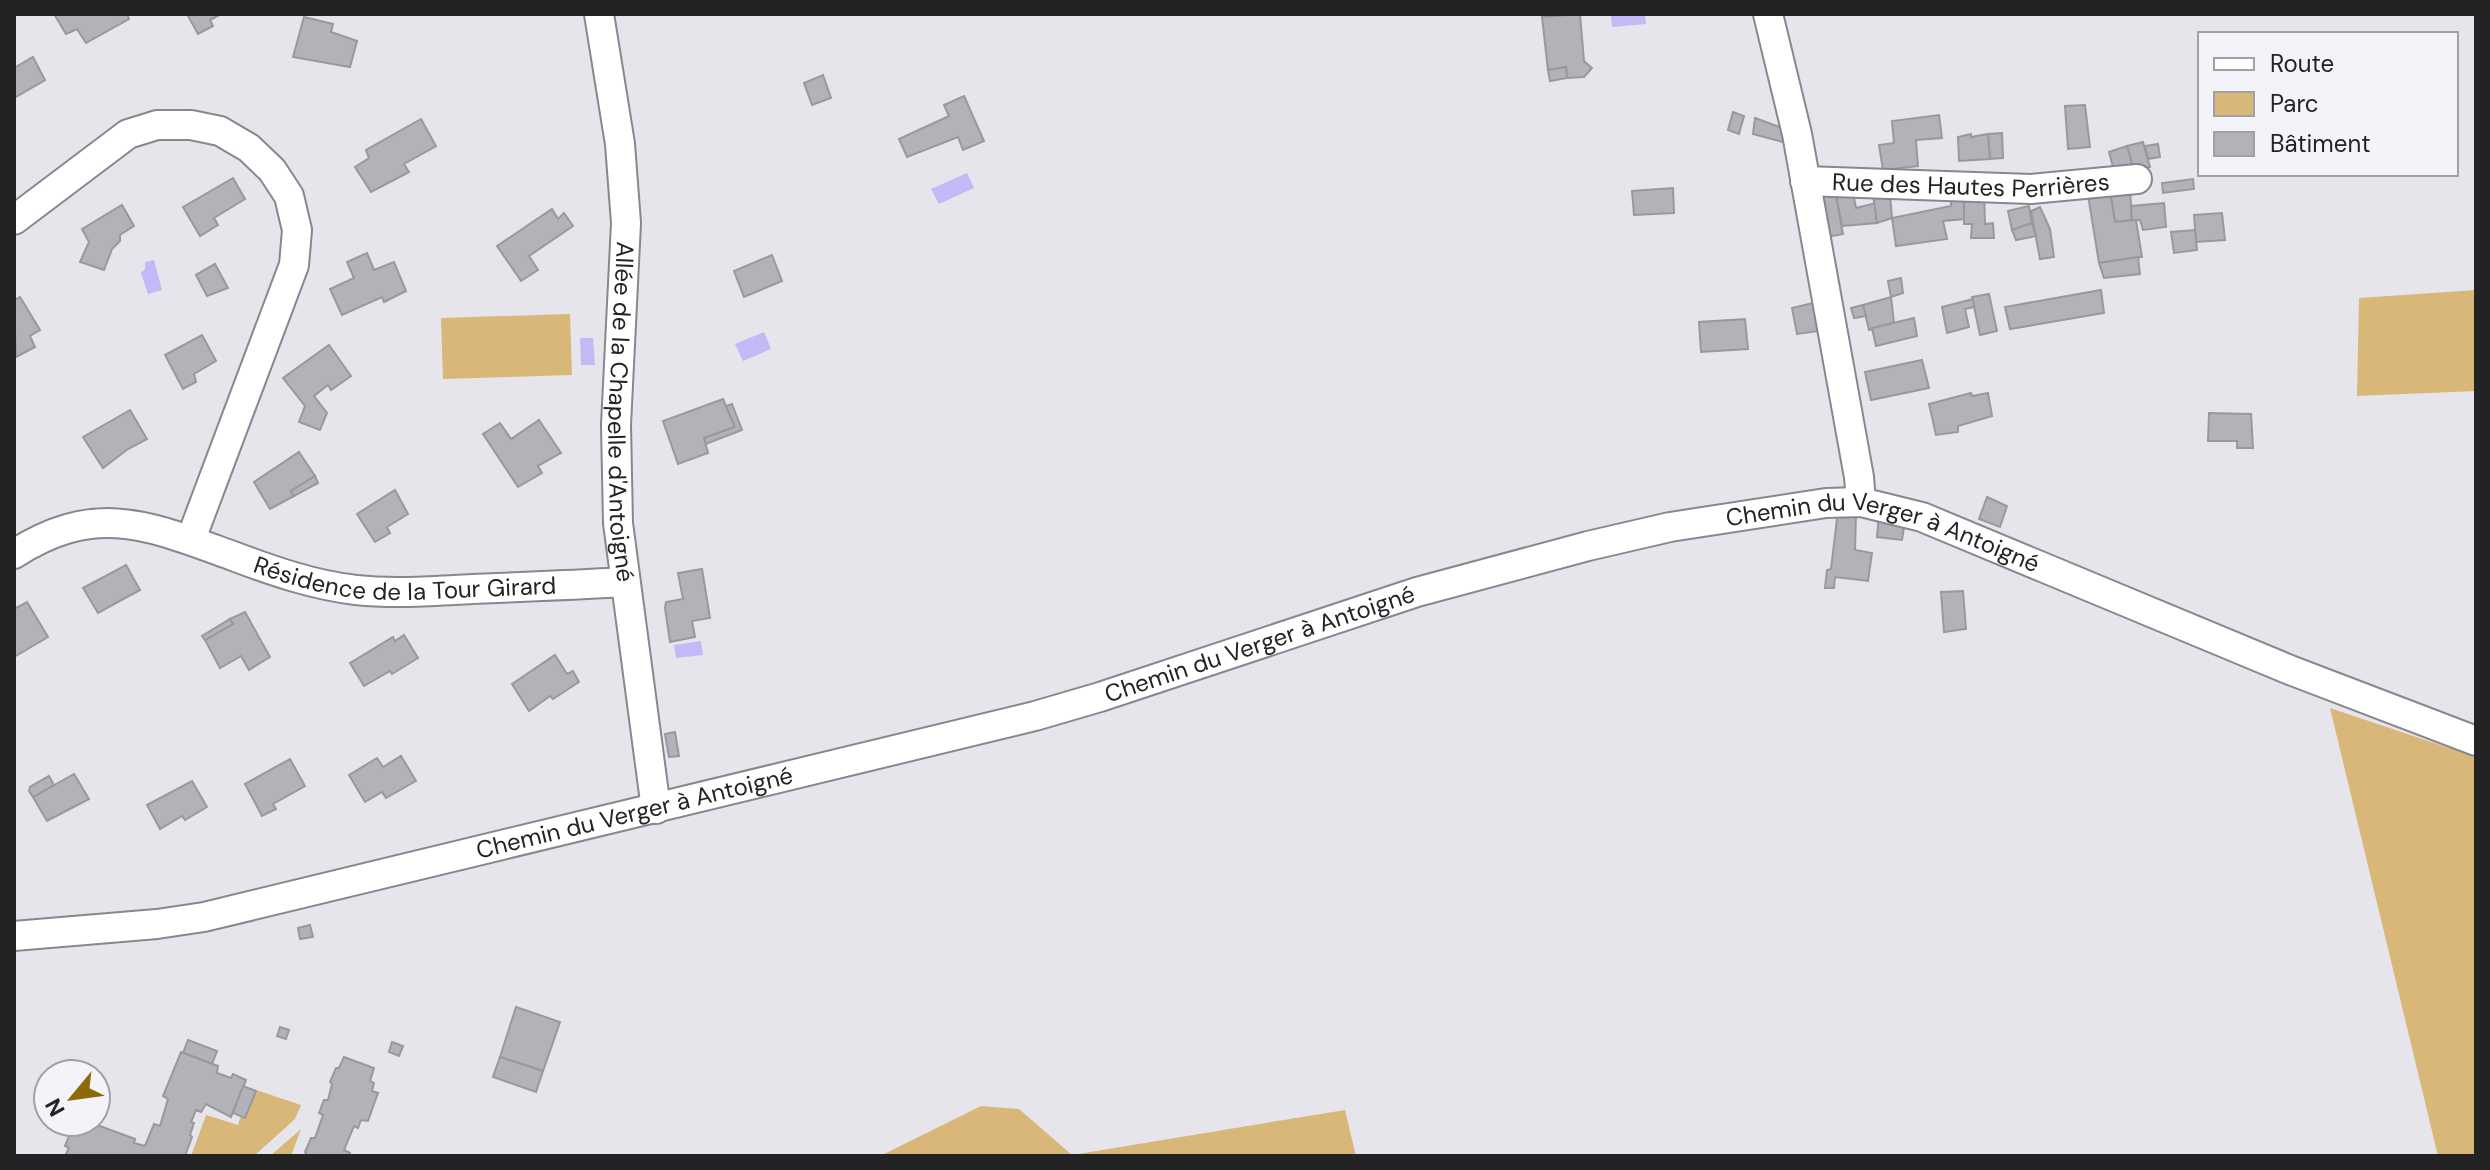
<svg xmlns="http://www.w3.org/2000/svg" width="2490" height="1170" viewBox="0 0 2490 1170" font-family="'DM Sans',sans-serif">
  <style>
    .green { fill: #d8b779 }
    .water { fill: #c2b9f6 }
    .building { fill: #b2b2b8; stroke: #98989e; stroke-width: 2 }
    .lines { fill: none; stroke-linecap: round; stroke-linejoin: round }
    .street-casing { stroke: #88878e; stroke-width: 32 }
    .street { stroke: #fff; stroke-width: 28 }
    .labels { text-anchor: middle; stroke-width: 7; stroke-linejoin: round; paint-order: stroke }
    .street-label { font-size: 24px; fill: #232325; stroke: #f3f3fa }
  </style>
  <rect width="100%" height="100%" fill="#e6e5ec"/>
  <g class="green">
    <path d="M2476,290V391L2357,396L2359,298Z"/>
    <path d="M570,314L572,375L443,379L441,318Z"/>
    <path d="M2330,708L2476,757V1156H2438Z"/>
    <path d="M250,1088L301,1105L295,1119L254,1156H191L206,1115L238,1125Z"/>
    <path d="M981,1106L1019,1109L1072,1155L1345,1110L1356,1156H880Z"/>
    <path d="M301,1129L291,1156H270Z"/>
  </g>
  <g class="water">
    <path d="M1611,14H1645L1646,24L1612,27Z"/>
    <path d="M967,173L974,188L939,204L931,189Z"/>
    <path d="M154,260L162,290L148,294L141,273L145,269V262Z"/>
    <path d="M764,332L771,349L743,361L735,344Z"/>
    <path d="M580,338H593L595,365H581Z"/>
    <path d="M701,641L703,655L676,658L674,645Z"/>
  </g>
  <g class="building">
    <path d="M54,14H127L129,19L86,43L77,29L66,34Z"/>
    <path d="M187,14H221L210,20L213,26L198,34Z"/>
    <path d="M1580,14L1584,61L1592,68L1584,77L1567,78L1566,67L1548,70L1542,17Z"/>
    <path d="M304,17L333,24L331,32L357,41L350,67L293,57Z"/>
    <path d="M33,57L45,80L14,98V68Z"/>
    <path d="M1566,67L1567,78L1550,81L1548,70Z"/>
    <path d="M823,75L831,98L812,105L804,83Z"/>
    <path d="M964,96L984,141L963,150L958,137L907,157L899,139L949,116L944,105Z"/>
    <path d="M2085,105L2090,147L2068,149L2065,106Z"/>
    <path d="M1733,112L1744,116L1739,134L1728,130Z"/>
    <path d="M1939,115L1942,138L1916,140L1918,166L1883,170L1879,145L1894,143L1892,121Z"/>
    <path d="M1755,118L1788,130L1790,144L1753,134Z"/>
    <path d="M421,119L436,146L404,164L409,172L371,192L355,167L369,158L366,150Z"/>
    <path d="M2002,133L2003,158L1990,159L1988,134Z"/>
    <path d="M1971,134V137L1988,134L1990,159L1959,161L1958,137Z"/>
    <path d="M2143,142L2150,167L2134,171L2127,146Z"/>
    <path d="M2158,144L2160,157L2148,159L2145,146Z"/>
    <path d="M2127,146L2134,171L2115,174L2109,152Z"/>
    <path d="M233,178L245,199L214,218L218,225L200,236L183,207Z"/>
    <path d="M2193,179L2194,189L2163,193L2162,183Z"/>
    <path d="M1673,188L1674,213L1634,215L1632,191Z"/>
    <path d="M1852,188L1856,208L1876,203L1877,223L1842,226L1835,191Z"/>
    <path d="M2130,188L2132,220L2115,222L2110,191Z"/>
    <path d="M1951,189H1964L1965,219L1943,221L1947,239L1896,246L1892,218L1951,206Z"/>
    <path d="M1964,189L1984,190L1985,224L1993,223L1994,238H1971L1972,224H1964Z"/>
    <path d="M1835,191L1843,234L1826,237L1818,193Z"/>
    <path d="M2110,191L2115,222L2136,220L2142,257L2099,263L2088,195Z"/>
    <path d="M1890,194L1892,218L1877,223L1873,195Z"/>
    <path d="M2164,203L2166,227L2143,230L2140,220H2132L2131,206Z"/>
    <path d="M122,205L134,226L120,235V241L112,249L104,270L80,262L89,242L82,229Z"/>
    <path d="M2029,206L2032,223L2012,230L2008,211Z"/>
    <path d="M2040,207L2050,229L2054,257L2040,259L2031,211Z"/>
    <path d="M552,209L558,219L564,213L573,226L529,256L538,270L521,281L497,246Z"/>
    <path d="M2222,213L2225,240L2196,242L2194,215Z"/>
    <path d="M2032,223L2036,236L2016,240L2012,230Z"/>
    <path d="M2195,230L2197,250L2174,253L2171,232Z"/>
    <path d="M367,253L374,270L394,262L406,291L384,302L382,297L342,315L330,289L354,278L347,262Z"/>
    <path d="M772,255L782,281L744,297L734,271Z"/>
    <path d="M2138,257L2140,274L2104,278L2099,263Z"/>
    <path d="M215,264L228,288L207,296L196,275Z"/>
    <path d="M1901,278L1903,293L1891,297L1888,281Z"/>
    <path d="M2101,290L2104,313L2010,329L2005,307Z"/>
    <path d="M1989,294L1997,331L1980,335L1972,297Z"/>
    <path d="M20,297L40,330L30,336L35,347L16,357L14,300Z"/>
    <path d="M1891,297L1894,323L1869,330L1863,305Z"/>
    <path d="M1973,299L1974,307L1965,309L1969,327L1947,333L1942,307Z"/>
    <path d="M1813,303L1819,331L1797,334L1792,308Z"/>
    <path d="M1863,305L1866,316L1854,318L1851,308Z"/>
    <path d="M1914,318L1917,336L1876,346L1872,328Z"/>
    <path d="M1745,319L1748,349L1701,352L1699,322Z"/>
    <path d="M202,335L216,361L194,374L196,382L183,389L165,355Z"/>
    <path d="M329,345L351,376L331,390L328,385L314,396L327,413L320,430L299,422L305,406L283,378Z"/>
    <path d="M1922,360L1929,388L1871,400L1865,372Z"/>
    <path d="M1971,393L1972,396L1988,393L1992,416L1958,426V432L1936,435L1929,404Z"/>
    <path d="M723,399L735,427L704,438L708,453L678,464L663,421Z"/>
    <path d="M732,404L742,430L706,444L704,438L735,427L726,406Z"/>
    <path d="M130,410L147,439L128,449L103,468L83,437Z"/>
    <path d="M2209,413L2251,414L2253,448H2237V441H2208Z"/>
    <path d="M539,420L561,453L538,466L542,473L518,487L483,434L500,423L511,439Z"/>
    <path d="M299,452L315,476L291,491L294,496L270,509L254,482Z"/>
    <path d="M315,476L318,483L294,496L291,491Z"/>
    <path d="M395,490L408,514L387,527L390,533L375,542L357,514Z"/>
    <path d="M1987,497L2007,506L2000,527L1979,519Z"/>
    <path d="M1838,510L1856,513L1855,550L1872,553L1868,581L1835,577L1834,588H1825L1827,570L1831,569Z"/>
    <path d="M1879,514L1905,521L1902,540L1877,537Z"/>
    <path d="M126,565L140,590L98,613L83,588Z"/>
    <path d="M702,569L710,618L692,621L695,637L670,642L665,608L666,602L683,599L678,573Z"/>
    <path d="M1963,591L1966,629L1944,632L1941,592Z"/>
    <path d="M27,602L48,637L14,657V609Z"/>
    <path d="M245,612L270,657L249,670L241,656L220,668L205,640L233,624L230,619Z"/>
    <path d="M230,619L233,624L205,640L202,636Z"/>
    <path d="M404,635L418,658L392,674L390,671L364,686L350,663L393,637L395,641Z"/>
    <path d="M555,655L567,674L573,671L579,682L553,699L550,696L529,711L512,684Z"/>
    <path d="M675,732L679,756L669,757L665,734Z"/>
    <path d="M401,756L416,781L386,798L382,792L365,802L349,775L377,758L383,767Z"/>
    <path d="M290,759L305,786L273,804L276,809L262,816L245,784Z"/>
    <path d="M74,774L89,799L47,821L33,797Z"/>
    <path d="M49,776L54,785L33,797L29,791L30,787Z"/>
    <path d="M192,781L207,807L185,820L182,816L160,829L147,805Z"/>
    <path d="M310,925L313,937L300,939L298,928Z"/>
    <path d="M516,1007L560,1022L543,1071L500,1057Z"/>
    <path d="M280,1027L289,1030L286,1039L277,1036Z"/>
    <path d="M188,1040L217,1051L212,1064L183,1053Z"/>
    <path d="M392,1042L403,1046L399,1056L389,1052Z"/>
    <path d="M181,1052L218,1066L217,1073L231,1078L233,1074L246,1080L231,1117L206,1104L201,1112L196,1110L191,1122L194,1123L190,1135L192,1137L185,1156H65L69,1148L65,1146L71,1131H77L81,1122H89L135,1139L134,1143L145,1146L154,1124L160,1126L168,1099L163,1096Z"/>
    <path d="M344,1057L374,1068L370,1081L374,1083L372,1091L378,1093L368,1121L361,1120L358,1128L354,1126L344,1150L350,1153L348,1156H308L305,1152L311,1138H315L323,1115L319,1113L324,1100H328L332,1084L330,1082L336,1068H339Z"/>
    <path d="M500,1057L543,1071L536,1092L493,1077Z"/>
    <path d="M72,1060L82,1064L80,1073L69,1069Z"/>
    <path d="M243,1086L256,1091L245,1118L233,1113Z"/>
  </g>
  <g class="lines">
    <g class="street-casing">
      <g id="street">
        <path id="s1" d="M599,14L620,144L626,223L616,425L618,523L656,809"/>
        <path d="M1768,14L1797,134L1859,477L1861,502"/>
        <path id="s2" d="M1805,181L2031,189L2137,179"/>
        <path d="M14,220L128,134L157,125H191L220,131L249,148L272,170L289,196L297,230L294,265L191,539"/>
        <path id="s3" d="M14,554C96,501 150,526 233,556C273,571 313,585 356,590C394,594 434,591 472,589C523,587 573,585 624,582"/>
        <path id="s4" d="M14,936L157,924L204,917L1035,716L1100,697L1417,592L1588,546L1670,527L1826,503L1861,502L1922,517L2290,670L2476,741"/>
      </g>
    </g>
    <use href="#street" class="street"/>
  </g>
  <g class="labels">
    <g class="street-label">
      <text dy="8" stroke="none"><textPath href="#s2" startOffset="166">Rue des Hautes Perrières</textPath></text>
      <text dy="8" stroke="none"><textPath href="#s1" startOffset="400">Allée de la Chapelle d'Antoigné</textPath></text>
      <text dy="8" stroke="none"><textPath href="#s4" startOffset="1928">Chemin du Verger à Antoigné</textPath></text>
      <text dy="8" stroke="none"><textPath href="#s3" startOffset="406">Résidence de la Tour Girard</textPath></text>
      <text dy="8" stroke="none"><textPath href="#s4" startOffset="1282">Chemin du Verger à Antoigné</textPath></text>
      <text dy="8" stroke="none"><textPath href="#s4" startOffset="634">Chemin du Verger à Antoigné</textPath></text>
    </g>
  </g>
  <rect width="2490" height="1170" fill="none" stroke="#232325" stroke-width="32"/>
  <rect x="2198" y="32" width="260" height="144" fill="#f3f3fa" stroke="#a0a0a5" stroke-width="2"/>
  <rect x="2214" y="58" width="40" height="12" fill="#ffffff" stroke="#a0a0a5" stroke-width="2"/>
  <text x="2270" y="72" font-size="24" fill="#232325">Route</text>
  <rect x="2214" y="92" width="40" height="24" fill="#d8b779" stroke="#a0a0a5" stroke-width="2"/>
  <text x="2270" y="112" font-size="24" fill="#232325">Parc</text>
  <rect x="2214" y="132" width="40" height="24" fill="#b2b2b8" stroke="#a0a0a5" stroke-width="2"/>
  <text x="2270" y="152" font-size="24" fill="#232325">Bâtiment</text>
  <g transform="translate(72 1098) rotate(241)"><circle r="38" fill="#f3f3fa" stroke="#a0a0a5" stroke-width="2"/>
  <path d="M0-6L14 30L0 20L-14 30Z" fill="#8e680b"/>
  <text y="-12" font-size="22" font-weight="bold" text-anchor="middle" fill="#232325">N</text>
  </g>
</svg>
